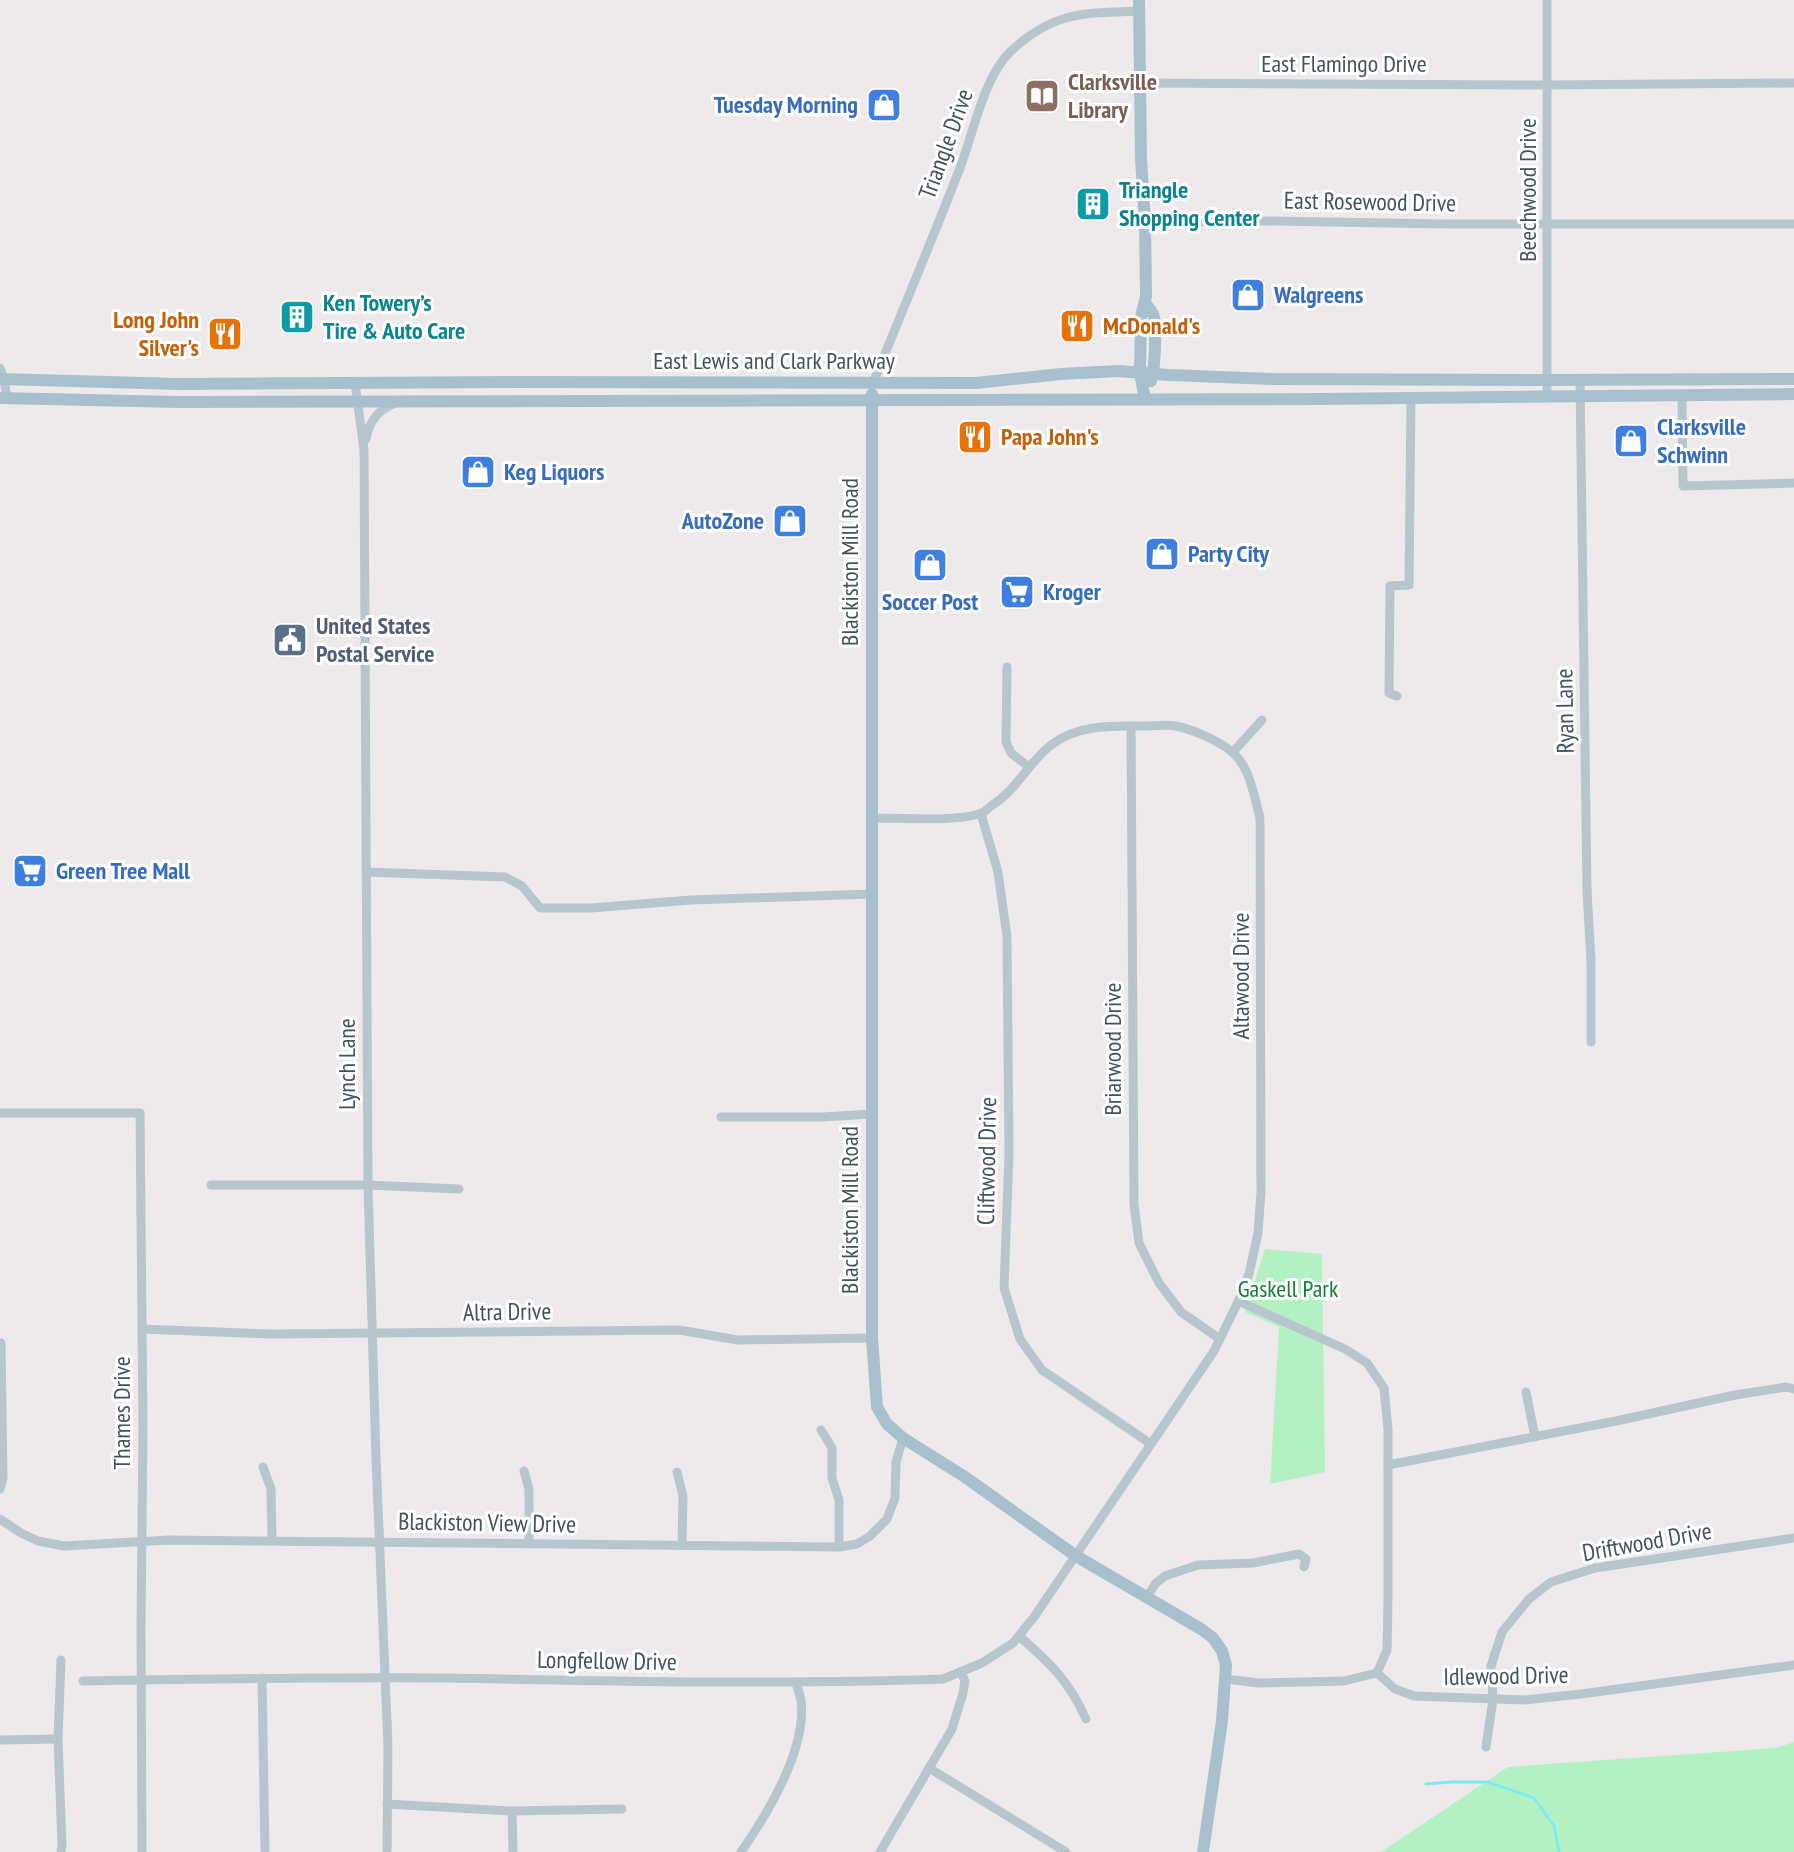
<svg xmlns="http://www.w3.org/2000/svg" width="1794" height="1852" viewBox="0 0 1794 1852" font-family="'PT Sans Narrow',sans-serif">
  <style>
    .green { fill: #b3f1c3 }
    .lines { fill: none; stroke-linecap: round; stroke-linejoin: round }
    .stream { stroke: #7deaf2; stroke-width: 3 }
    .minor { stroke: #b7c6cc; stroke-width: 9 }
    .major { stroke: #a8c0cd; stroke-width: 12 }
    .labels { text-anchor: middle; stroke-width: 6; stroke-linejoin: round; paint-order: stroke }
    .street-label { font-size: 24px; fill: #42525a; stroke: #fff }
    .education-label { font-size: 24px; font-weight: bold; fill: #785e54; stroke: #fff; text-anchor: start }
    .shop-label { font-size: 24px; font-weight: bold; fill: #366cbe; stroke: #fff; text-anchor: start }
    .culture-label { font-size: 24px; font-weight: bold; fill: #0d838f; stroke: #fff; text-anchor: start }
    .food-label { font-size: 24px; font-weight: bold; fill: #c56008; stroke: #fff; text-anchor: start }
    .service-label { font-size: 24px; font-weight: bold; fill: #4e5e75; stroke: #fff; text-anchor: start }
    .park-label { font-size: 24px; fill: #0f7f37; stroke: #fff }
  </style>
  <rect width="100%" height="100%" fill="#eeeaeb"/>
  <g class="green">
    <path d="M1265,1249L1322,1254L1325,1472L1270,1484L1279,1327L1245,1312Z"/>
    <path d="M1794,1742V1852H1381L1508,1767L1776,1748Z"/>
  </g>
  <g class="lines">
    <path class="stream" d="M1426,1784L1452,1782H1488L1534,1798L1554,1826L1559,1852"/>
    <g class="minor">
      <path d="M1140,83L1547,85L1794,83"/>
      <path d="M1145,223L1273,221L1444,224H1794"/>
      <path d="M0,368L4,379L7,398"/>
      <path d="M1580,380L1587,891L1591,961V1042"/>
      <path d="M355,383L364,450L368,1185L376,1459L388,1747L387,1852"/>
      <path d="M873,383C902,312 932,240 960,168C973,134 984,77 1010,52C1053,11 1084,13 1139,11"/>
      <path d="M1682,395L1683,486L1794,483"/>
      <path d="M1547,397V0"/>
      <path d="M366,439C369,421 378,410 395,403"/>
      <path d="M1007,667L1006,742L1011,753L1029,767"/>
      <path d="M1397,696L1389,693L1390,586L1409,585L1411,398"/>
      <path d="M1131,726L1134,1204L1139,1243L1159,1283L1181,1312L1220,1339"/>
      <path d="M1233,752L1262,720"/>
      <path d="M981,814L998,872L1007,937L1009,1154L1004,1288L1020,1339L1042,1370L1151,1444"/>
      <path d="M366,872L505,877L522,886L540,908H591L691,900L871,894"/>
      <path d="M0,1113H140L143,1426L141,1628L142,1852"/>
      <path d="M721,1117H822L872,1114"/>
      <path d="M211,1185H368L459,1189"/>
      <path d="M1238,1301L1345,1349L1367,1363L1384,1388L1388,1429V1603L1387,1650L1377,1673"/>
      <path d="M142,1329L271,1334L679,1330L738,1340L872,1338"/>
      <path d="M1526,1392L1535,1437"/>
      <path d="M821,1430L832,1448V1478L839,1500V1547"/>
      <path d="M1388,1465L1616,1421L1735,1395L1786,1387L1794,1389"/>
      <path d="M263,1467L271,1489L272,1541"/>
      <path d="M524,1471L529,1489V1543"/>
      <path d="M677,1472L683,1496L682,1545"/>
      <path d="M0,1489L3,1478L1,1343"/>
      <path d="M0,1519L21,1533L38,1541L64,1546L169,1540L839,1547L857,1544L870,1536L887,1519L895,1498L896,1462L903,1438"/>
      <path d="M1147,1597L1156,1583L1165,1576L1198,1565L1253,1563L1299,1554L1306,1559L1304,1567"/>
      <path d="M1019,1636C1050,1663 1069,1681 1086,1719"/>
      <path d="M262,1678L265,1852"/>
      <path d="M1226,1679L1259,1683L1344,1681L1377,1673L1395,1689L1414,1696L1524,1700L1581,1694L1794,1665"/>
      <path d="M83,1681C204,1679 325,1677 447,1678C612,1681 778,1685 943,1679L982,1663L1013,1643L1034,1617L1214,1351L1238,1302L1249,1274L1258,1233L1261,1192L1260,818C1254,796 1250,766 1231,751C1217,740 1194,730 1176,726C1166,724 1155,726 1145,726C1112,726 1078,724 1051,745C1027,764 1017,790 991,806C988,808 985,812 981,813C961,822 897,818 871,818"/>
      <path d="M0,1740L58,1739"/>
      <path d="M1486,1747L1493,1699L1491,1666L1502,1632L1529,1599L1551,1582L1595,1568L1794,1538"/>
      <path d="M929,1768L1066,1852"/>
      <path d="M387,1804L512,1811L622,1809"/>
      <path d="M512,1811L513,1852"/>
      <path d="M61,1852L62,1845L58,1739L61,1660"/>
      <path d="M741,1852C768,1813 807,1750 801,1700C800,1694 797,1688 796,1682"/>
      <path d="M880,1852L952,1729L963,1693L965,1681L961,1672"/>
    </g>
    <g class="major">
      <path d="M1139,0L1141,159L1145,223L1146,296L1141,317L1140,373L1145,399"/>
      <path d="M1145,303C1148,307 1151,310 1153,314C1157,323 1155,370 1151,381"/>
      <path d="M0,379L178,384L520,382L976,383L1061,374L1118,371L1169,375L1274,379L1547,380L1794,379"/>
      <path d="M872,394V1338L877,1407L887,1424L903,1438L965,1477L1076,1556L1201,1629L1213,1638L1222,1651L1226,1665L1222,1721L1203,1852"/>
      <path d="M0,398L178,402L1320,399L1794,394"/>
    </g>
  </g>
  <defs>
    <g id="library-square" transform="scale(1.8)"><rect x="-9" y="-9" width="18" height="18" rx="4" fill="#8d6e63" stroke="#fff"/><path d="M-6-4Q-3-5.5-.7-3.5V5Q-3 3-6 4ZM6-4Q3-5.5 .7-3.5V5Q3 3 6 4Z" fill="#fff"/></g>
    <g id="shop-square" transform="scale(1.8)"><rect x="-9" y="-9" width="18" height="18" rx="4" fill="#3f7fe0" stroke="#fff"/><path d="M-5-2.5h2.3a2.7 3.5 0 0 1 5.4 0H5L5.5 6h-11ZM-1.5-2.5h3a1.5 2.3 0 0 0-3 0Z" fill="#fff"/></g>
    <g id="building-square" transform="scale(1.8)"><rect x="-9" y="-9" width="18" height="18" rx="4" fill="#0f9aa8" stroke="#fff"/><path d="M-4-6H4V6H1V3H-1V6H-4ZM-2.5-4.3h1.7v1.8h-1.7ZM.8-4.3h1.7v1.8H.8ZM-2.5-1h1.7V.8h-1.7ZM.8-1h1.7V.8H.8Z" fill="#fff"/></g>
    <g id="restaurant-square" transform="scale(1.8)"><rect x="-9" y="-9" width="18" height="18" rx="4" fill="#e8710a" stroke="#fff"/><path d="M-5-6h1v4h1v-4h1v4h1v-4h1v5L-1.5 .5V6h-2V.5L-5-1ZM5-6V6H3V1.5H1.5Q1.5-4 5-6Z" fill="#fff"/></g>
    <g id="supermarket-square" transform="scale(1.8)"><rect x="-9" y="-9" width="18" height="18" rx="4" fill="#3f7fe0" stroke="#fff"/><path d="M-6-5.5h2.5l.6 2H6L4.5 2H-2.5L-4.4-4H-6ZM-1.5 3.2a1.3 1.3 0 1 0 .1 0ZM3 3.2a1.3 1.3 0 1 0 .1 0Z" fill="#fff"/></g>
    <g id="civic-square" transform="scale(1.8)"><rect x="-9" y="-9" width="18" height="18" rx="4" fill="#5c6f8a" stroke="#fff"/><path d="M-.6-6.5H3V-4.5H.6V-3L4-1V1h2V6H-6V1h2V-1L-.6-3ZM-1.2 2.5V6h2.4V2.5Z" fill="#fff"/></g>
  </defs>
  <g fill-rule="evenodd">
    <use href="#library-square" x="1042" y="96"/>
    <use href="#shop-square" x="884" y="105"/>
    <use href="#building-square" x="1093" y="204"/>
    <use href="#shop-square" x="1248" y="295"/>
    <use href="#building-square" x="297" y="317"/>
    <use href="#restaurant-square" x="1077" y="326"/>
    <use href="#restaurant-square" x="225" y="334"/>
    <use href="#restaurant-square" x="975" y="437"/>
    <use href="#shop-square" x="1631" y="441"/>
    <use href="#shop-square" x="478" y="472"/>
    <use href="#shop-square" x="790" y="521"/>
    <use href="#shop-square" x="1162" y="554"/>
    <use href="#shop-square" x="930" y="565"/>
    <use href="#supermarket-square" x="1017" y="592"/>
    <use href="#civic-square" x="290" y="640"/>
    <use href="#supermarket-square" x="30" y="871"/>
  </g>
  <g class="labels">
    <g class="street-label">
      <text x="1344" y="72">East Flamingo Drive</text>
      <text transform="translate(946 144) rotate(-70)" y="8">Triangle Drive</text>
      <text transform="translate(1528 190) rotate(-90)" y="8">Beechwood Drive</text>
      <text transform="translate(1370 202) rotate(1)" y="8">East Rosewood Drive</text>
      <text x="774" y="369">East Lewis and Clark Parkway</text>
      <text transform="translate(850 562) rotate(-90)" y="8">Blackiston Mill Road</text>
      <text transform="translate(1565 711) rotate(-91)" y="8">Ryan Lane</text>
      <text transform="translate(1241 976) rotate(-90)" y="8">Altawood Drive</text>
      <text transform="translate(1113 1049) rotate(-90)" y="8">Briarwood Drive</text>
      <text transform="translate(347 1064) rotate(-90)" y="8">Lynch Lane</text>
      <text transform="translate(987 1161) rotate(-89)" y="8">Cliftwood Drive</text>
      <text transform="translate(850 1210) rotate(-90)" y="8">Blackiston Mill Road</text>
      <text transform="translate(507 1312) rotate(-1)" y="8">Altra Drive</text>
      <text transform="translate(122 1413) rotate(-90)" y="8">Thames Drive</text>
      <text transform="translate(487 1523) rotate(1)" y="8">Blackiston View Drive</text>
      <text transform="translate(1647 1542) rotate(-10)" y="8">Driftwood Drive</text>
      <text transform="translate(607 1661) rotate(1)" y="8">Longfellow Drive</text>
      <text transform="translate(1506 1676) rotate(-1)" y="8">Idlewood Drive</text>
    </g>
    <g class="education-label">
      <text x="1068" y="90">Clarksville<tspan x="1068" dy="28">Library</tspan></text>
    </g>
    <g class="shop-label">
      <text x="858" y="113" text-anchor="end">Tuesday Morning</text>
      <text x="1274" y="303">Walgreens</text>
      <text x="1657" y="435">Clarksville<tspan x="1657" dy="28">Schwinn</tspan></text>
      <text x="504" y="480">Keg Liquors</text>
      <text x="764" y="529" text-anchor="end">AutoZone</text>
      <text x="1188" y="562">Party City</text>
      <text x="1043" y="600">Kroger</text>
      <text x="930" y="610" text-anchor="middle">Soccer Post</text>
      <text x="56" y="879">Green Tree Mall</text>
    </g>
    <g class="culture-label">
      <text x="1119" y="198">Triangle<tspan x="1119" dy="28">Shopping Center</tspan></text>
      <text x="323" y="311">Ken Towery’s<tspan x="323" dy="28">Tire &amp; Auto Care</tspan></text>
    </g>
    <g class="food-label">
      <text x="199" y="328" text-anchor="end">Long John<tspan x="199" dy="28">Silver's</tspan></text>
      <text x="1103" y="334">McDonald's</text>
      <text x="1001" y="445">Papa John's</text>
    </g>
    <g class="service-label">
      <text x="316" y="634">United States<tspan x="316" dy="28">Postal Service</tspan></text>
    </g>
    <g class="park-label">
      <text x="1288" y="1297">Gaskell Park</text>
    </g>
  </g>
</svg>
